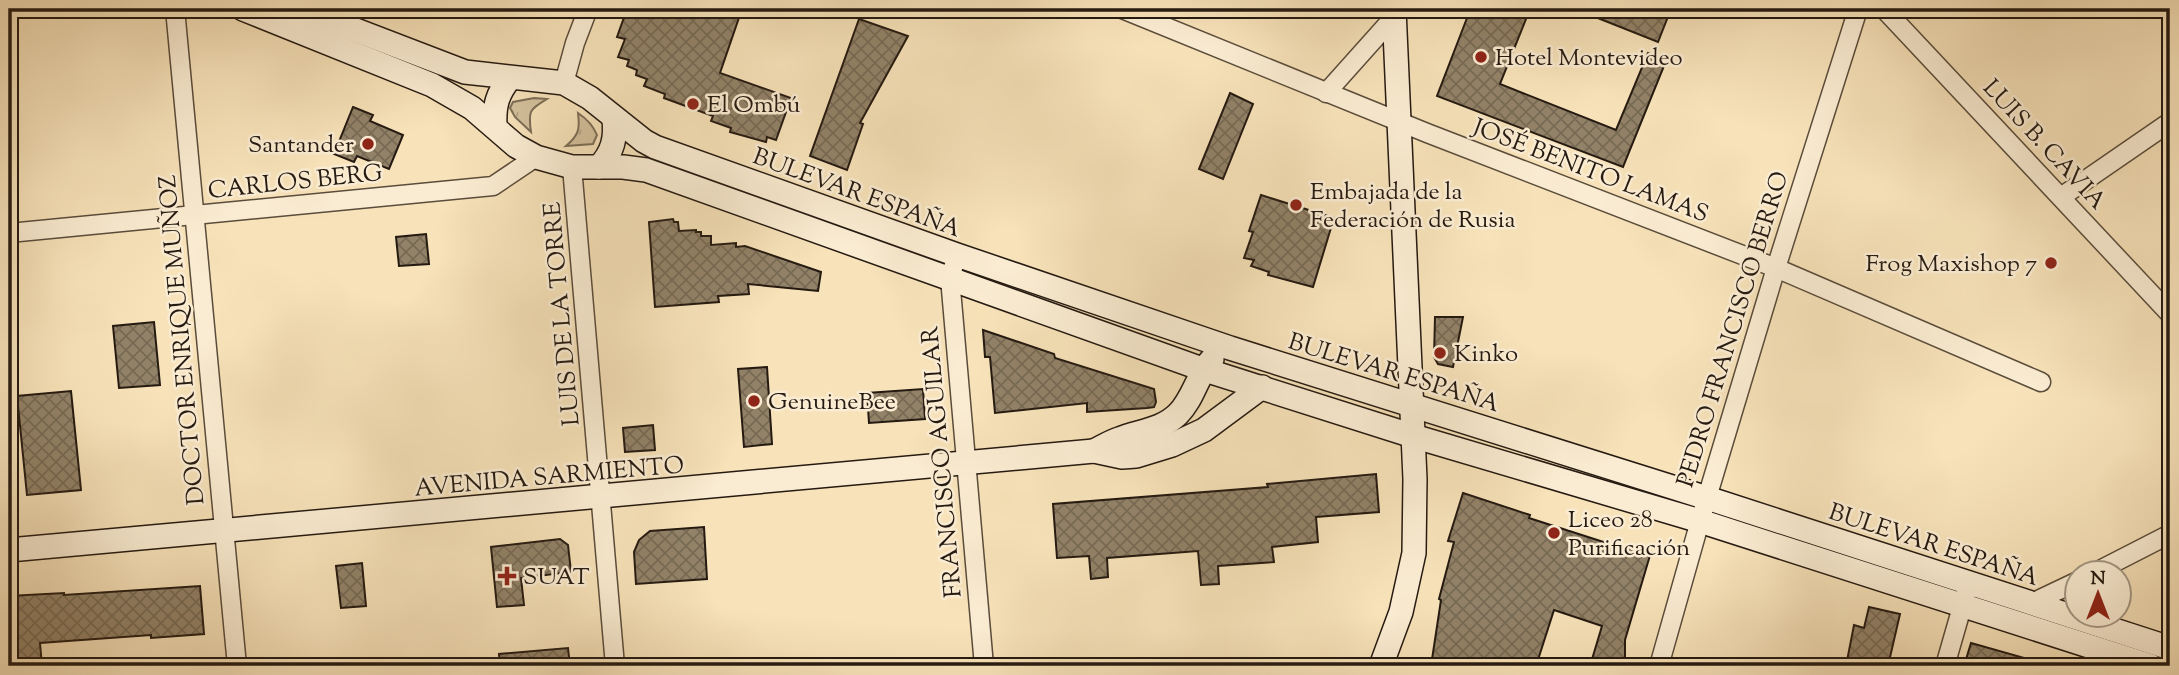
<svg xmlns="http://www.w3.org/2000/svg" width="2179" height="675" viewBox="0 0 2179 675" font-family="'Sorts Mill Goudy',serif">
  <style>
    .grass { fill: url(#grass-tufts); stroke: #7c6d56; stroke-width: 2 }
    .building { fill: url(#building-cross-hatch); stroke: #251a11; stroke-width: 2 }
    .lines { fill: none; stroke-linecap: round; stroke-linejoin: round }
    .street-casing { stroke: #5a4c3b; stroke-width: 21 }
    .secondary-casing { stroke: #251a11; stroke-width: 26 }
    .street { stroke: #faecd2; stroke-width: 18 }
    .secondary { stroke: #faecd2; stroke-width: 23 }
    .poi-dot { fill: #8f2418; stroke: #faecd2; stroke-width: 2.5 }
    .labels { text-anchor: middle; stroke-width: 5; stroke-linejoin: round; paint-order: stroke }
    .poi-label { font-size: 24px; fill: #251a11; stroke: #faecd2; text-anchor: start }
    .street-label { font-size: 24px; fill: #251a11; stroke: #faecd2 }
  </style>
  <defs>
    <pattern id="grass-tufts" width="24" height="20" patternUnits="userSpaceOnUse" patternTransform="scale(1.75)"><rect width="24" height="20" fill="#d3c09c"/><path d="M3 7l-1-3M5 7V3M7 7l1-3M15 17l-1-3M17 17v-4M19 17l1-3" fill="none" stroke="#b5a485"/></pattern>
    <pattern id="building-cross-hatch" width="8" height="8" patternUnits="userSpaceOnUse" patternTransform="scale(1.75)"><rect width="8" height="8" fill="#928268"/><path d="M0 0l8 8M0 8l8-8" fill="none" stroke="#776a54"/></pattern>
  </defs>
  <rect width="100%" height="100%" fill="#f7e2b9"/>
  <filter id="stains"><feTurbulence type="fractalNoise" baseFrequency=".00286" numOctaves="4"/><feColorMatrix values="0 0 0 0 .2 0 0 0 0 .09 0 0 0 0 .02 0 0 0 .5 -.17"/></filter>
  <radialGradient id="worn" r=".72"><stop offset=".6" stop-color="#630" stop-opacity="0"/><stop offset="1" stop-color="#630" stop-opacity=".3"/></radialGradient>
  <g class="grass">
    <path d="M534,98L547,99C529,110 528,111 531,132L515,117L510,108L513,102Z"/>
    <path d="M578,113C587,119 593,125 597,135L593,144L566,146C579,135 580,129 578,113Z"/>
  </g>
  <g class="building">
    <path d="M627,9H742L720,73L791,98L776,140L767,137L766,142L730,132L731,128L711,121L713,116L664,98L665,94L644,86L647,79L636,75L637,70L627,66L629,60L618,57L625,39L617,37Z"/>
    <path d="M1477,9H1530L1500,84L1616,130L1648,53L1666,61L1623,167L1437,96L1467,18Z"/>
    <path d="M1575,9H1671L1658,42Z"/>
    <path d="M859,19L908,36L860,123L863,124L847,170L810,156Z"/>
    <path d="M1230,93L1253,104L1223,179L1199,169Z"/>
    <path d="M353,107L373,115L370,121L403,135L389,169L357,156L354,162L334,154Z"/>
    <path d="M1261,195L1334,218L1313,287L1268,275L1269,272L1251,266L1254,260L1244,258L1253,232L1249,231Z"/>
    <path d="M673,219L674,222H678L679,231L696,230V232H701V236H711V245L736,243V247L745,246L821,272L818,291L748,284L749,294L718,296L719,302L655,307L649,222Z"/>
    <path d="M426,234L429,264L399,266L396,237Z"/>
    <path d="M1435,317H1463L1453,367L1438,364L1434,357Z"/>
    <path d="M154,322L160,385L119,388L113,326Z"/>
    <path d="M983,330L1054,354L1055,358L1154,389L1156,402L1154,407L1147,408L1087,412V403L995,413L990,357H985Z"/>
    <path d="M767,367L772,444L744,447L738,369Z"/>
    <path d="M923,389L925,419L869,423L867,393Z"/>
    <path d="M71,391L81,490L27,495L17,396Z"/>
    <path d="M653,425L655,450L625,452L623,428Z"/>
    <path d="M1376,474L1379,512L1316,517L1318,542L1272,547L1274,562L1218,566L1219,584L1201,585L1198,551L1107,558L1108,577L1091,579L1089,556L1057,558L1053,504L1268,487L1267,484Z"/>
    <path d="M1463,493L1530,515L1529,518L1619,547H1635L1651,552L1625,640V657L1622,666H1590L1602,626L1554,610L1536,666H1431L1441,600L1439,599L1454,542L1448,541Z"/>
    <path d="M704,527L707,579L636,584L634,552L639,540L650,531Z"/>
    <path d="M560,539L568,545L571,572L521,578L524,605L497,607L491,547Z"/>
    <path d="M362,563L366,606L341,608L336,566Z"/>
    <path d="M200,586L204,634L151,638V635L40,643L42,666H9V596L64,593V595Z"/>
    <path d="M1869,607L1900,614L1888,666H1846L1854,625L1864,628Z"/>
    <path d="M1971,643L2035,661L2034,666H1964Z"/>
    <path d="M568,648L570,666H500L499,654Z"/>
  </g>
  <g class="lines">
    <g class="street-casing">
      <g id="street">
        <path d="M175,9L237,666"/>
        <path d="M1122,9L1427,133L1776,268L2041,382"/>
        <path d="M1884,9L2170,314"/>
        <path d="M564,83L575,43L588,9"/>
        <path d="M1326,93L1394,17"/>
        <path d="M572,167L615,666"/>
        <path d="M2061,197L2170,122"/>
        <path d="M9,233L493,186L536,157"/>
        <path d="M957,255L950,278L984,666"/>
        <path d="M2092,574L2170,534"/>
        <path d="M2032,603L2078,581"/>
        <path d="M1659,666L1700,521L1776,268L1858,9"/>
        <path d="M1945,666L1966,593"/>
      </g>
    </g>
    <g class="secondary-casing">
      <g id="secondary">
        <path d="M243,9L432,85L472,108L516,146L536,157L572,167H623L646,170L1202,369L1413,436L1700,521L2151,666"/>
        <path d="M301,9L465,72L564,83L590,98L644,141L655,147L957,255L1230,348L1707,498L2170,648"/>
        <path d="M495,126C494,106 497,94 510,78"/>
        <path d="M599,167C613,152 616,138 614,119"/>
        <path d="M1094,451C1102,447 1110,442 1119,439C1139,431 1162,430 1178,414C1194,398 1197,375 1212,359"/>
        <path d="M9,550L1094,451L1122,457L1136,456L1172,445L1204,430L1262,387"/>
        <path d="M1381,666L1401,612L1414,553L1415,479L1394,9"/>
      </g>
    </g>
    <use href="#street" class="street"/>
    <use href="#secondary" class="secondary"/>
  </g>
  <g class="poi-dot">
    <circle cx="1481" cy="57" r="7"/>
    <circle cx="693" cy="104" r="7"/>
    <circle cx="368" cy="144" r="7"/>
    <circle cx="1296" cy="205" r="7"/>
    <circle cx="2051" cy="263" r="7"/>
    <circle cx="1440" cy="353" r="7"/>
    <circle cx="754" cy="401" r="7"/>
    <circle cx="1554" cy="533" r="7"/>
    <path d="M503.5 565.5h7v7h7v7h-7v7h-7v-7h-7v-7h7z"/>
  </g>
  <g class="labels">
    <g class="poi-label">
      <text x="1495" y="65">Hotel Montevideo</text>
      <text x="707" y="112">El Ombú</text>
      <text x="354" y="152" text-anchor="end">Santander</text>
      <text x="1310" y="199">Embajada de la<tspan x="1310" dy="28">Federación de Rusia</tspan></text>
      <text x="2037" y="271" text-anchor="end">Frog Maxishop 7</text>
      <text x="1454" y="361">Kinko</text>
      <text x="768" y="409">GenuineBee</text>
      <text x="1568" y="527">Liceo 28<tspan x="1568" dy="28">Purificación</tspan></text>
      <text x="523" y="584">SUAT</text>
    </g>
    <g class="street-label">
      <text transform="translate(2045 144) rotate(47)" y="8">LUIS B. CAVIA</text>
      <text transform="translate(1591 170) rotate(21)" y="8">JOSÉ BENITO LAMAS</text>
      <text transform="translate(295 181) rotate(-6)" y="8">CARLOS BERG</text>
      <text transform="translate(857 192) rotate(20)" y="8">BULEVAR ESPAÑA</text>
      <text transform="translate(561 314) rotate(-95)" y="8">LUIS DE LA TORRE</text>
      <text transform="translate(1732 329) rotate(-73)" y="8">PEDRO FRANCISCO BERRO</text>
      <text transform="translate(181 340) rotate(-95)" y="8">DOCTOR ENRIQUE MUÑOZ</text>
      <text transform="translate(1394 372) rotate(17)" y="8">BULEVAR ESPAÑA</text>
      <text transform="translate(941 462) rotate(-95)" y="8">FRANCISCO AGUILAR</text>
      <text transform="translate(549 476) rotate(-5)" y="8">AVENIDA SARMIENTO</text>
      <text transform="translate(1934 544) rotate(18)" y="8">BULEVAR ESPAÑA</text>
    </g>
  </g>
  <rect width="2179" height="675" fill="none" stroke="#f7e2b9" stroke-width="35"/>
  <rect x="10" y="10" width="2158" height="654" fill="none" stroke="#251a11" stroke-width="3.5"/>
  <rect x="18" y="18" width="2144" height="640" fill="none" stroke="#251a11" stroke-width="2"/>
  <g transform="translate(2098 594)"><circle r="33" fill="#faecd2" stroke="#a59885" stroke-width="2"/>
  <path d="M0-5L12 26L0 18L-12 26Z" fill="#8f2418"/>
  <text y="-10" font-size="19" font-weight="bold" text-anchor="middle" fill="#251a11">N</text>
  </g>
  <rect width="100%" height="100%" filter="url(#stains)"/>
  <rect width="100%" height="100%" fill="url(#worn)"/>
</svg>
